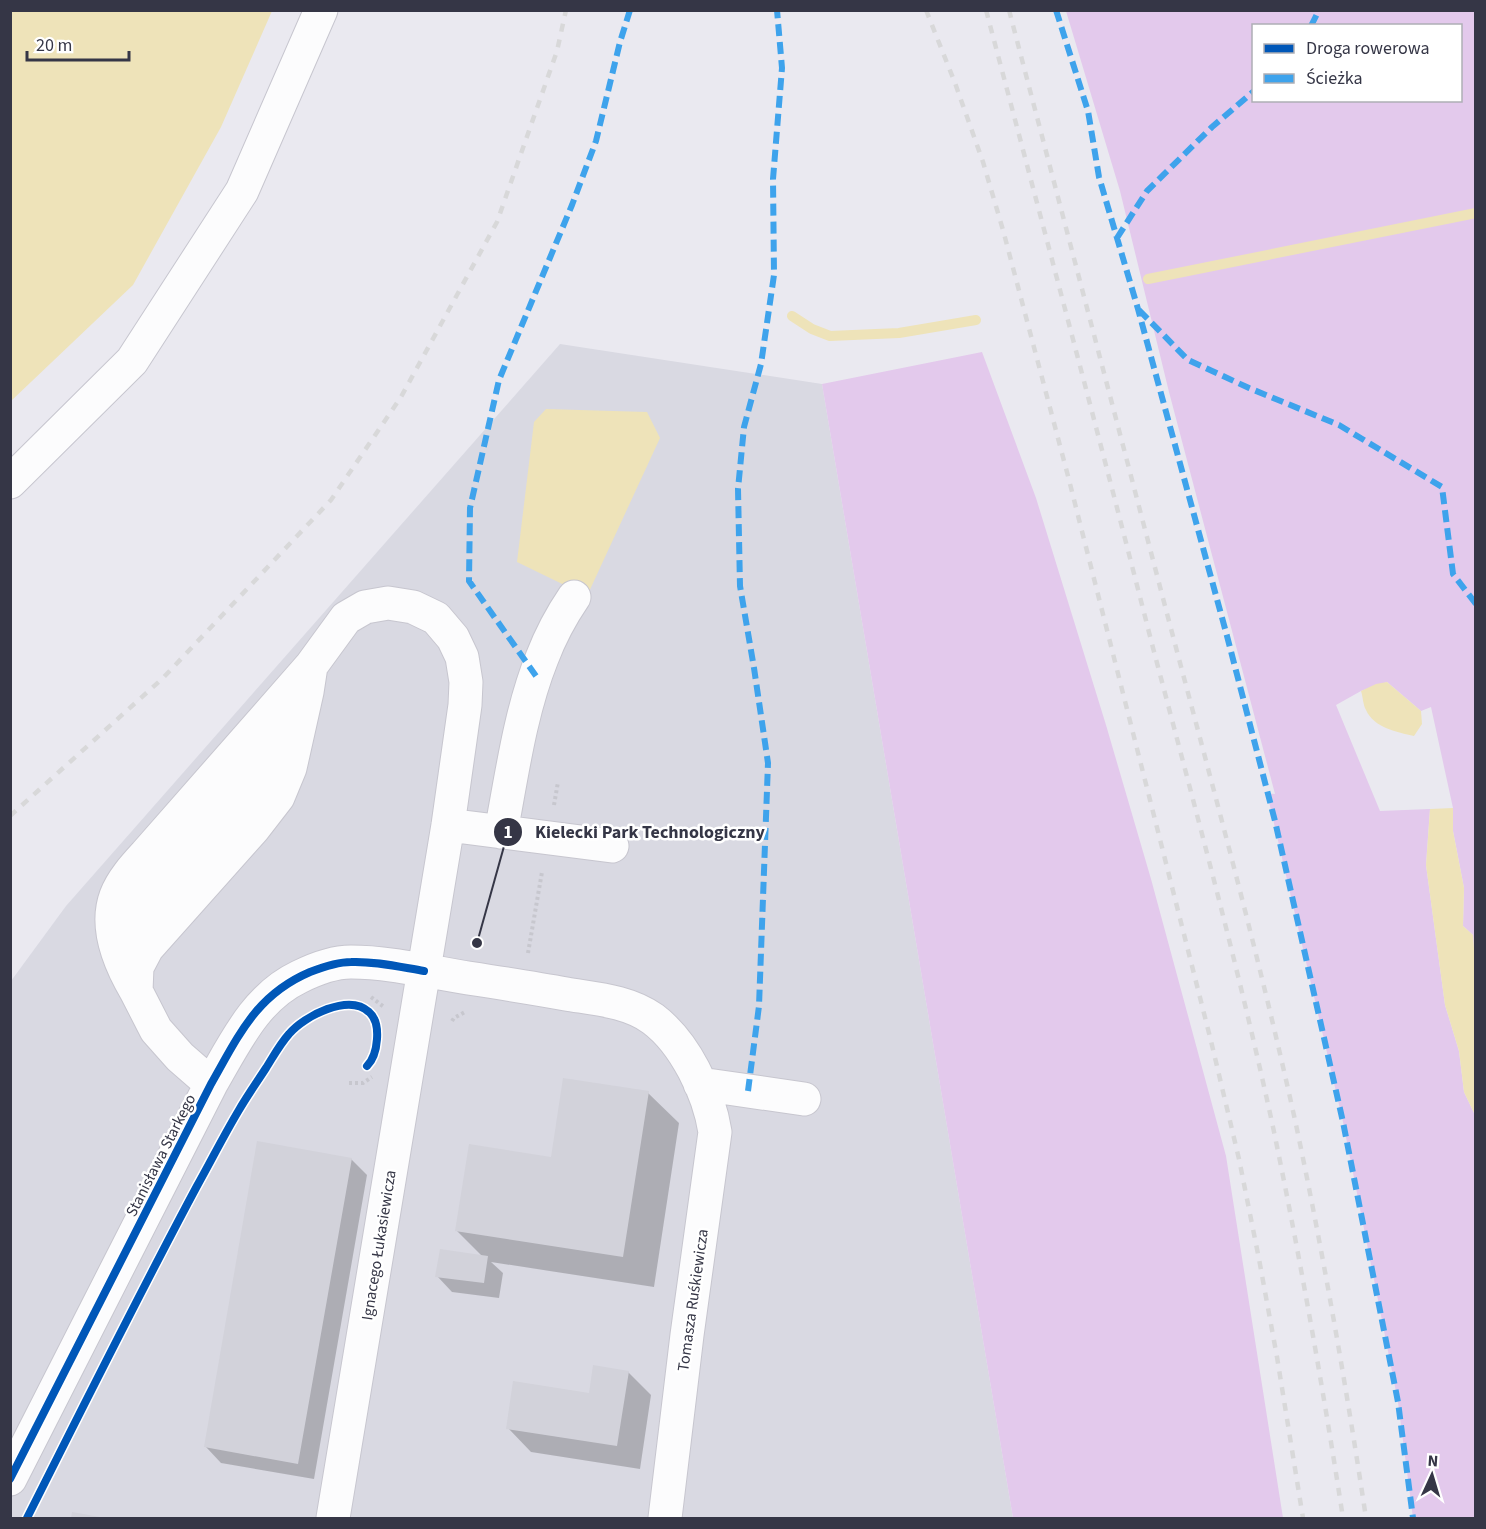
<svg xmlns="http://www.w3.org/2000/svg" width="1486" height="1529" viewBox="0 0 1486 1529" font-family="'Source Sans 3',sans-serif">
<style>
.industrial{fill:#d9d9e2}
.green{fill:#e3c9ec;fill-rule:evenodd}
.water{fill:#eee3b9}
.shadow{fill:#0003}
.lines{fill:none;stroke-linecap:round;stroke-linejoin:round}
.stream{stroke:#eee3b9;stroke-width:10}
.building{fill:#d2d2da}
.minor-casing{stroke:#c7c6cf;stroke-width:35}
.path{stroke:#c7c7ce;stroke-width:4;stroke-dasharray:3 3;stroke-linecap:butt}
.minor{stroke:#fcfcfd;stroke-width:33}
.rail{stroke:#d8d8d9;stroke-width:4.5;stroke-dasharray:8 8;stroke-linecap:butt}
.quiet{stroke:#3ea3ec;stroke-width:6;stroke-dasharray:12 6;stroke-linecap:butt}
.cycleway-casing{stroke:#fff;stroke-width:11}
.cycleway{stroke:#0057b8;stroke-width:8}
.labels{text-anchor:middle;stroke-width:5;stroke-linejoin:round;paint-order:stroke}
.street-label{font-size:16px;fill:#353646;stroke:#fff}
.leader{fill:none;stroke:#353646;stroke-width:2}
.callout-dot{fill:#353646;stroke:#fff;stroke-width:2}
.mark-label{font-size:18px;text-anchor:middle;font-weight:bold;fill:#fff}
.callout-label{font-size:18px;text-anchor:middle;font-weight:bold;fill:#353646;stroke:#fff;stroke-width:5;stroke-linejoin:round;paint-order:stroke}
</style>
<rect width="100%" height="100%" fill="#eae9f0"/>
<path class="industrial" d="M560 344 822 384 1013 1518H11V981L66 906Z"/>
<path class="green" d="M1066 11H1475V976L1473 935 1463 926 1464 888 1453 831V808L1431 707 1421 711 1387 682 1361 691 1336 705 1380 811 1430 809 1426 865 1445 1005 1459 1051 1464 1092 1475 1115V1518H1413L1398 1402 1343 1122 1267 793 1275 794 1169 392 1120 191ZM1254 26H1460V100H1254Z
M982 352 1036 498 1106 725 1151 879 1226 1156 1283 1518H1013L822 384Z"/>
<path class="water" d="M11 10 272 11 221 127 133 285 11 401Z
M546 409 647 412 660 438 587 596 517 562 534 422Z
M1387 682 1421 711 1422 724 1414 736C1397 732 1374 728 1366 710 1363 705 1363 697 1361 691L1376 684Z
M1453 808V831L1464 888 1463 926 1473 935 1476 976 1475 1115 1464 1092 1459 1051 1445 1005 1426 865 1430 809Z"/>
<path class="shadow" d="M648 1093 679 1123 654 1287 491 1262 503 1273 499 1298 452 1292 437 1276 483 1257 457 1231 553 1159Z
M351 1159 367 1175 314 1479 221 1463 206 1447Z
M628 1372 651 1395 640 1469 531 1452 508 1428 590 1395Z"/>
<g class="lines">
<path class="stream" d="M1148 279 1476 213
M792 316 812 329 830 336 899 333 976 320"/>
</g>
<path class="building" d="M563 1078 649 1091 623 1257 455 1231 469 1144 551 1157Z
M257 1141 352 1158 298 1464 204 1447Z
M440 1249 488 1256 484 1283 435 1277Z
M593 1365 629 1371 617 1446 506 1429 513 1381 589 1393Z
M72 1512 100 1517 99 1518H71Z"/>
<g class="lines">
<g class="minor-casing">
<path id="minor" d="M10 482 132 361 242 191 321 10
M311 666 307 692 290 768 278 797 254 828 147 948 137 967 136 991C120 964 104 928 116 896 122 880 135 866 146 854Z
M448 825 612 846
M501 832C512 774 520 713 542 658 550 637 561 616 574 597
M211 1084 180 1057 156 1030 136 991 131 966 133 937 147 901 261 772 311 666 346 618 365 607 388 603 413 607 436 618 453 638 462 657 466 682 465 705 448 825 333 1518
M700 1084 804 1099
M10 1479 211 1084C235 1043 255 998 299 977 315 969 334 962 351 962 389 962 430 972 468 978 501 983 534 988 566 994 596 999 628 1001 653 1019 685 1043 709 1093 715 1132L687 1335 665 1518"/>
</g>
<path class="path" d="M554 805 558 782
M528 953 542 872
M371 997 384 1007
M452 1021 454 1018 465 1012
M349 1083H363L372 1077"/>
<use href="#minor" class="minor"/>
<path class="rail" d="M926 10 955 83 983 162 1003 230 1068 476 1211 1041 1239 1159 1259 1259 1277 1357 1303 1518
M986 10C1042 222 1098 432 1152 644 1194 804 1238 965 1273 1127 1300 1257 1323 1388 1343 1518
M1009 10C1061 209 1113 407 1165 606 1210 777 1257 947 1295 1120 1323 1252 1346 1385 1366 1518
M10 816 163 678 331 500 401 397 497 222 557 51 566 10"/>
<path class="quiet" d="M1056 10 1088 111 1099 177 1138 309 1227 636 1275 821 1343 1122 1398 1402 1413 1518
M1311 26 1319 10
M1117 238 1147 191 1212 127 1254 91
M1139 310 1188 360 1249 388 1339 425 1442 487 1453 574 1476 604
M536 676 469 581 470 508 499 380 572 205 596 141 620 42 630 10
M748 1091 759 1006 768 763 754 668 740 586 738 489 744 427 761 364 774 275 773 179 782 68 777 10"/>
<g class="cycleway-casing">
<path id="cycleway" d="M10 1479 211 1084C239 1035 256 995 310 972 323 967 337 962 351 962 375 961 400 967 424 971
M27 1518C83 1407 138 1296 197 1186 211 1161 224 1135 239 1110 247 1096 257 1082 266 1068 273 1057 280 1044 289 1034 304 1016 349 993 369 1012 382 1023 378 1055 367 1066"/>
</g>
<use href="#cycleway" class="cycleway"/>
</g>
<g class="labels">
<g class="street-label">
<text transform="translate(160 1155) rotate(-63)" y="6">Stanisława Starkego</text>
<text transform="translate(378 1245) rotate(-81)" y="6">Ignacego Łukasiewicza</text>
<text transform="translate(692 1300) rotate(-82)" y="6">Tomasza Ruśkiewicza</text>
</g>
</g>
<path class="leader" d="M477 943L508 832"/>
<g class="callout-dot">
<circle cx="477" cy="943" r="6"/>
<circle cx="508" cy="832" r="15"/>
</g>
<g class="mark-label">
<text x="508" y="838">1</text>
</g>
<g class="callout-label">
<text x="650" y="838">Kielecki Park Technologiczny</text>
</g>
<rect width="1486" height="1529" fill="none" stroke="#353646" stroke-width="24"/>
<rect x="1252" y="24" width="210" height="78" fill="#ffffff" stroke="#aeafb5" stroke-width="1.5"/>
<rect x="1264" y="44" width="30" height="9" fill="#0057b8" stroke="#aeafb5" stroke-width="1.5"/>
<text x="1306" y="54" font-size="18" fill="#353646">Droga rowerowa</text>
<rect x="1264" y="74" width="30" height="9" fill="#3ea3ec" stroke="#aeafb5" stroke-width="1.5"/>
<text x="1306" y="84" font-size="18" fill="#353646">Ścieżka</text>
<g transform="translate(1432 1475) rotate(4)" stroke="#ffffff" stroke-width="4.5" paint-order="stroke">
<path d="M0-4.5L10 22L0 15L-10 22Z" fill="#353646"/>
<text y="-9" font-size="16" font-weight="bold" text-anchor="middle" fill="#353646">N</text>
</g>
<path d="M27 51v9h102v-9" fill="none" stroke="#353646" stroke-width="3"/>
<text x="36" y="51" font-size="18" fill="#353646" stroke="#ffffff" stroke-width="4.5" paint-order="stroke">20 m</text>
</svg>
